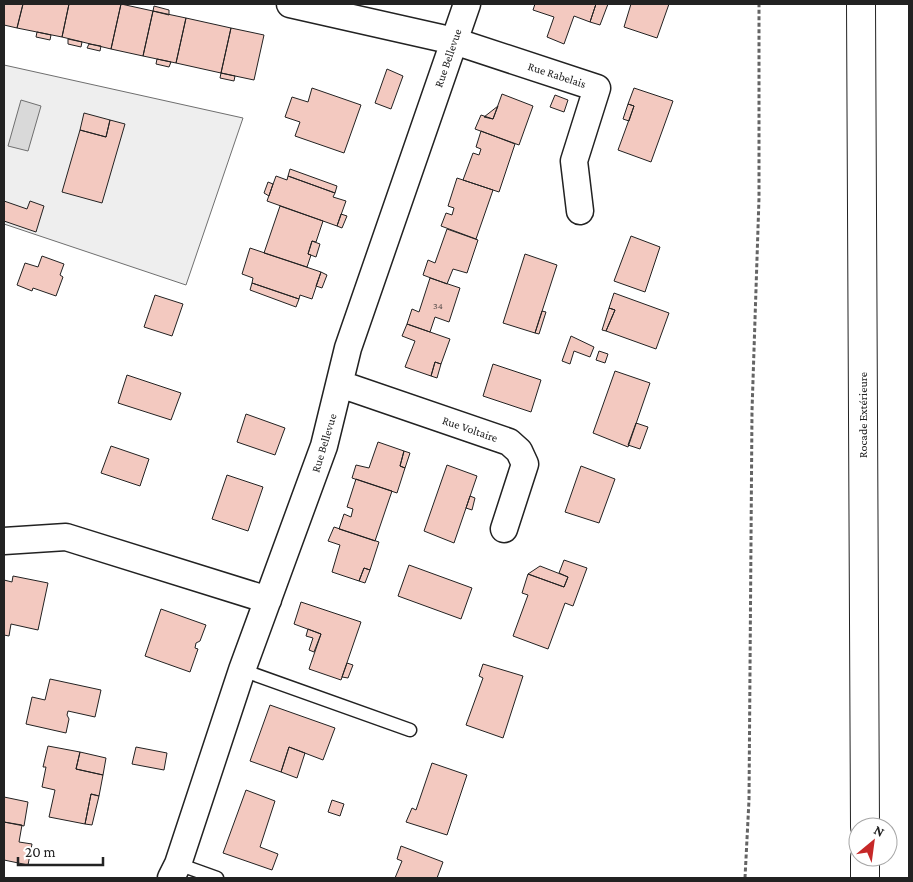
<svg xmlns="http://www.w3.org/2000/svg" width="913" height="882" viewBox="0 0 913 882" font-family="'Crimson Pro',serif">
<style>
.green{fill:#eee;stroke:#6f6f6f}
.water{fill:#d9d9d9;stroke:#6f6f6f}
.building{fill:#f3c9c0;stroke:#222}
.lines{fill:none;stroke-linecap:round;stroke-linejoin:round}
.lane-casing{stroke:#222;stroke-width:15}
.street-casing{stroke:#222;stroke-width:29}
.highway-casing{stroke:#222;stroke-width:30}
.path{stroke:#646464;stroke-width:3;stroke-dasharray:4 2.5;stroke-linecap:butt}
.lane{stroke:#fff;stroke-width:12}
.street{stroke:#fff;stroke-width:26}
.highway{stroke:#fff;stroke-width:28}
.labels{text-anchor:middle;stroke-width:4;stroke-linejoin:round;paint-order:stroke}
.number-label{font-size:10px;fill:#564c4a}
.street-label{font-size:12px;fill:#222;stroke:#fff}
</style>
<rect width="100%" height="100%" fill="#fff"/>
<path class="green" d="M4 65 243 118 186 285 4 224Z"/>
<path class="water" d="M21 100 41 106 28 151 8 146Z"/>
<path class="building" d="M4 4H23L17 28 4 25Z
M23 4H69L62 37 17 28Z
M69 4H121L111 49 62 37Z
M121 4 153 11 143 56 111 49Z
M535 4H596L590 22 574 16 564 44 547 37 554 17 533 10Z
M596 4H608L600 25 590 22Z
M631 4H669L657 38 624 27Z
M154 6 169 10V15L153 11Z
M153 11 186 18 176 63 143 56Z
M186 18 231 28 221 73 176 63Z
M231 28 264 35 254 80 221 73Z
M37 32 51 35 50 40 36 37Z
M68 39 82 42 81 47 68 44Z
M89 44 101 46 100 51 87 48Z
M157 59 171 62 169 67 156 64Z
M387 69 403 76 391 109 375 103Z
M221 73 235 76 234 81 220 78Z
M312 88 361 105 344 153 295 136 300 122 285 117 292 97 308 102Z
M634 88 673 101 651 162 618 150 634 106 628 104Z
M502 94 533 106 519 145 475 129 481 115 493 119Z
M555 95 568 100 564 112 550 107Z
M628 104 634 106 629 121 623 119Z
M498 106 493 119 484 117Z
M84 113 110 120 106 137 80 130Z
M110 120 125 124 102 203 62 192 80 130 106 137Z
M481 131 515 144 499 192 463 180 473 153 479 155 481 149 476 147Z
M290 169 337 186 335 193 288 176Z
M276 176 287 180 288 176 335 193 333 197 346 201 337 226 267 201Z
M457 178 493 190 476 239 441 226 446 213 452 215 454 208 448 206Z
M268 182 273 184 269 196 264 193Z
M4 201 27 209 30 201 44 206 36 232 4 221Z
M280 206 323 221 316 242 312 241 308 254 311 255 307 267 264 253Z
M341 214 347 216 342 228 337 226Z
M447 229 478 240 467 273 453 269 447 284 423 275 428 260 435 263Z
M631 236 660 247 645 292 614 281Z
M312 241 320 244 316 257 308 254Z
M250 248 321 272 312 299 300 295 299 299 252 283 253 278 242 274Z
M525 254 557 265 535 333 503 323Z
M42 256 64 264 60 275 63 277 56 296 33 288 32 291 17 285 25 263 38 267Z
M321 272 327 275 322 288 316 286Z
M430 278 460 288 449 322 435 317 430 332 407 324 412 309 419 312Z
M252 283 299 299 296 307 250 290Z
M614 293 669 313 656 349 606 331 615 310 609 308Z
M155 295 183 304 172 336 144 327Z
M609 308 615 310 606 331 602 330Z
M542 311 546 312 539 334 535 333Z
M407 324 450 339 441 364 435 362 431 376 405 367 415 341 402 336Z
M571 336 594 347 590 357 574 351 570 364 562 361Z
M599 351 608 354 605 363 596 360Z
M435 362 441 364 437 378 431 376Z
M493 364 541 380 531 412 483 396Z
M615 371 650 383 628 447 593 433Z
M127 375 181 393 171 420 118 403Z
M246 414 285 428 275 455 237 442Z
M636 423 648 427 640 449 628 445Z
M378 442 404 451 400 466 405 468 397 493 352 478 356 465 369 468Z
M111 446 149 459 140 486 101 473Z
M404 451 410 453 405 468 400 466Z
M447 465 477 476 454 543 424 531Z
M581 466 615 479 599 523 565 512Z
M227 475 263 487 248 531 212 519Z
M356 479 392 491 375 541 339 529 344 514 351 517 353 509 347 507Z
M470 496 475 498 472 510 466 508Z
M334 527 379 542 370 570 364 568 359 581 332 572 340 545 328 541Z
M564 560 587 568 573 606 565 603 548 649 513 636 528 595 522 593 528 574 564 587 568 577 559 573Z
M409 565 472 588 461 619 398 596Z
M540 566 568 577 564 587 528 574Z
M364 568 370 570 365 583 359 581Z
M13 576 48 583 38 630 11 624 9 636 4 635V580L12 582Z
M301 602 361 622 341 680 309 669 321 634 294 624Z
M161 609 206 625 200 641 196 643 195 648 198 649 190 672 145 656Z
M308 629 321 634 314 652 309 650 313 638 306 636Z
M347 663 353 665 348 678 342 677Z
M483 664 523 676 503 738 466 725 483 678 479 676Z
M50 679 101 690 95 717 68 711 67 715 69 719 66 733 26 724 32 697 45 700Z
M270 705 335 728 323 760 289 747 281 772 250 761Z
M48 746 80 752 76 769 103 775 99 796 91 794 85 824 49 817 55 790 42 787 46 767H43Z
M136 747 167 753 164 770 132 764Z
M289 747 305 753 297 778 281 772Z
M80 752 106 758 103 775 76 769Z
M432 763 467 775 447 835 406 822 412 808 416 810Z
M246 790 275 801 260 847 278 854 272 870 223 853Z
M91 794 99 796 92 825 85 824Z
M4 797 28 802 24 826 4 822Z
M332 800 344 804 340 816 328 812Z
M4 822 22 825 19 842 32 844 28 865 4 860Z
M401 846 443 862 437 878H395L402 861 397 859Z"/>
<g class="lines">
<g class="lane-casing">
<path id="lane" d="M242 670 410 730
M178 864 217 878"/>
</g>
<g class="street-casing">
<path id="street" d="M290 4 454 41 597 88 574 161 580 211
M340 384 509 442 519 451 525 464 504 529
M4 541 66 537 268 600
M171 878 178 864 242 670 324 446 348 348 467 4"/>
</g>
<g class="highway-casing">
<path id="highway" d="M861 4 865 827
M865 857V878"/>
</g>
<path class="path" d="M745 878 749 800 752 411 759 198V4"/>
<use href="#lane" class="lane"/>
<use href="#street" class="street"/>
<use href="#highway" class="highway"/>
</g>
<g class="labels">
<g class="number-label">
<text x="438" y="309">34</text>
</g>
<g class="street-label">
<text transform="translate(448 58) rotate(-71)" y="4">Rue Bellevue</text>
<text transform="translate(557 75) rotate(18)" y="4">Rue Rabelais</text>
<text transform="translate(863 415) rotate(-90)" y="4">Rocade Extérieure</text>
<text transform="translate(470 429) rotate(19)" y="4">Rue Voltaire</text>
<text transform="translate(324 443) rotate(-73)" y="4">Rue Bellevue</text>
</g>
</g>
<rect width="913" height="882" fill="none" stroke="#222222" stroke-width="10"/>
<g transform="translate(873 842) rotate(29)"><circle r="24" fill="#ffffff" stroke="#a7a7a7"/>
<path d="M0-4L9 19L0 12L-9 19Z" fill="#c62828"/>
<text y="-8" font-size="14" font-weight="bold" text-anchor="middle" fill="#222222">N</text>
</g>
<path d="M18 857v8h85v-8" fill="none" stroke="#222222" stroke-width="2.5"/>
<text x="25" y="857" font-size="15" fill="#222222" stroke="#ffffff" stroke-width="4" paint-order="stroke">20 m</text>
</svg>
